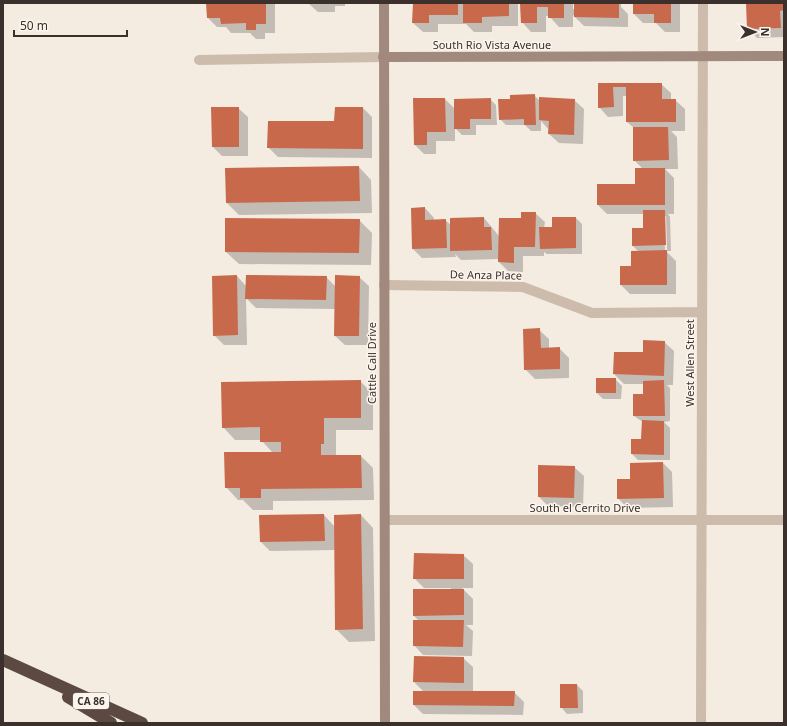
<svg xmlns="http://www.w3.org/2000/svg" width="787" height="726" viewBox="0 0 787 726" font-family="'Noto Sans',sans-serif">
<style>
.shadow{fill:#0003;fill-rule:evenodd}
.building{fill:#c8694b}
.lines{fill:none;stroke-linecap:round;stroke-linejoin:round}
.street{stroke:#cdbbac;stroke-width:10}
.secondary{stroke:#a18a7d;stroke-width:10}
.highway{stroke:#5c4a42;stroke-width:12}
.labels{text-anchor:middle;stroke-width:3;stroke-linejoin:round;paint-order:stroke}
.shield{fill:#fbf5ee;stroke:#756b66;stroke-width:1}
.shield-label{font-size:10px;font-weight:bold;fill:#3b302b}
.street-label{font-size:11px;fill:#3b302b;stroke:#fbf5ee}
</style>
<rect width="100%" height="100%" fill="#f4ebe1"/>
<path class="shadow" d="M207 3H275V33H265V39H256L250 33H231L226 27H217L208 18Z
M308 3H345V6H335V12H318Z
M414 3H466L468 5 473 3H518V26H492V32H474L466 24H438V32H423L413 23Z
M525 3H573V9H575V3H621V7L628 14V27L584 26 573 15V27H559L549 16H546V32H531L522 22Z
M634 3H680V32H665L656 23H643L634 14Z
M747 3H784V37L757 38 748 28Z
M599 84H661L671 93V100H675L685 109V131H671L677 137 678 169H665L674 178V214H668L670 217 671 251H666L676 261V294H630L621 285 639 252 633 246 644 229V214H607L598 205 636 185 643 169 634 160V128L627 122V96H623V116L608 117 599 107ZM664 216H666L667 250H665Z
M534 95 540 101 574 100 584 109 583 144 559 143 549 134V130L541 121V131H531L525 125H506L500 119 511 100Z
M445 99 455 109 490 99 496 105 497 125H476V135H462L455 128V141H436V154H424L415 145Z
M238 108 248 117V156H222L213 147Z
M363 108 372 117V158L278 157 268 147 335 122Z
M359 167 371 180 372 213 239 215 227 203Z
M425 208 434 218V220H445L451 225 484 218 499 236 535 213 545 222 544 228H553L576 218 582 224V254H547L544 252V256H523V272L508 271 499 262V259L461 260 455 254 456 257 422 258 413 249Z
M359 220 372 233 371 265 239 264 226 252Z
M237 276 246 286 326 277 336 287 359 277 369 286 368 345H345L335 336 336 309 256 308 246 298 247 345H224L214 335Z
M539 330 549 339V348H559L569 358V378L535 379 525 369Z
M664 342 674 351 673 385H667L670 388V421L664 422 670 428V460H638L632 454 642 440 643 422 634 416 644 395V384H624L614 374 615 353H644Z
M615 379 622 386 621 399H603L597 393Z
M360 381 373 394V430H336V456H361L373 468 374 500 273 501V510H253L243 500H238L226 487 273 453 261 440H235L223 427Z
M663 463 672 472 673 507 627 508 618 498 631 480Z
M574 467 584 476 583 507 548 506 539 497Z
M324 515 335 527 361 515 373 528 375 641 349 642 336 629V550L270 551 261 542Z
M463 555 473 564V588H462L473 599V625H466L473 631 472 656 423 655 414 645 419 621 414 616 451 590V588H424L414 578Z
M415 657 463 658 473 667V692H514L524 702 523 715 423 714 414 705 424 692 414 682Z
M577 685 583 691V713L567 714 561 707Z"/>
<path class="building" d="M206 3H266V24H256V30H246V23L221 24 220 18H207Z
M413 3H458V15H429V23H412Z
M472 3H509V16L482 17V23H463V4Z
M524 3H564V18H548V7H537V23H521L520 4Z
M574 3 619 4V18L574 17Z
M633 3H671V23H654V14H633Z
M746 3H784V10L780 11 781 28 747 29Z
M598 83H662V99H676V122H626V87H613L614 107 598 108Z
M535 94 536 125H524V119L499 120 498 99H510V95Z
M539 97 575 99 574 135 548 134 549 121 539 120Z
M413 98H445L446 132H427V145H414Z
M491 98V119H470V129H454V99Z
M211 107H239V147H212Z
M335 107H363V149L267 148 268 121H334Z
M633 127H668L669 160 633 161Z
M359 166 360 201 226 203 225 168Z
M635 168H665V205H597V184H635Z
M425 207V220L446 219 447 248 412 249 411 208Z
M643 210H665L666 245 632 246V228H643Z
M521 212H536L535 247H514V263L498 262 499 218H521Z
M484 217V227H491L492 250 450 251V218Z
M552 217H576V248L540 249 539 227H552Z
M225 218 360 219 359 253 225 252Z
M667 250V285H620V266H631V251Z
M237 275 238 335 213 336 212 276Z
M246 275 327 276 326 300 245 299Z
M335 275 360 276 359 336H334Z
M540 328 541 348 560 347V369L524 370 523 329Z
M643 340 665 341 664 376 613 374 614 352H643Z
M596 378H616V393H596Z
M361 380V418H324V444H321V455H361L362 488 261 489V498H240V488H225L224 452H281V442H260V427L222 428 221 382Z
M664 380 665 416H633V394H643V381Z
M642 420 664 421V455L631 454V439H641Z
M663 462 664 498 617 499V479H630V463Z
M538 465 575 466 574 498 538 497Z
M324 514 325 541 260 542 259 515Z
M361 514 363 629 335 630 334 515Z
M414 553 464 554V579H413Z
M413 589H464V615L413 616Z
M413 620H464L463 647 413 646Z
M414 656 464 657V683L413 682Z
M560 684H577L578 708H560Z
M413 691H515L514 706 413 705Z"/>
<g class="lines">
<path class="street" d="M199 60 383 57
M384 285 523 287 592 313 702 312
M385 520H784
M701 723 703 3"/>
<path class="secondary" d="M384 3 385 723
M383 57 784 56"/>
<path class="highway" d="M3 660 142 723
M68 697 111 723"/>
</g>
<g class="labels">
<rect class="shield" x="73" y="693" width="36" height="16" rx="3"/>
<g class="shield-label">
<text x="91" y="705">CA 86</text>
</g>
<g class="street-label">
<text x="492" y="49">South Rio Vista Avenue</text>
<text transform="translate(486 275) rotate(1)" y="4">De Anza Place</text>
<text transform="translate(372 363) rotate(-90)" y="4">Cattle Call Drive</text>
<text transform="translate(690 363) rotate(-90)" y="4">West Allen Street</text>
<text x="585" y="512">South el Cerrito Drive</text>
</g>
</g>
<rect width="787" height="726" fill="none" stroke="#3b302b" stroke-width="8"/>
<g transform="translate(755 32) rotate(90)" stroke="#fbf5ee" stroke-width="3" paint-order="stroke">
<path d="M0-3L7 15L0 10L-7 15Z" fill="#3b302b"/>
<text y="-6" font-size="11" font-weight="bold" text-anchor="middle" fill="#3b302b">N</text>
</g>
<path d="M14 30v6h113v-6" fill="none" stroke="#3b302b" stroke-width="2"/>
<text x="20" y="30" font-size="12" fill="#3b302b" stroke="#fbf5ee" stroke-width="3" paint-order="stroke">50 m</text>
</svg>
